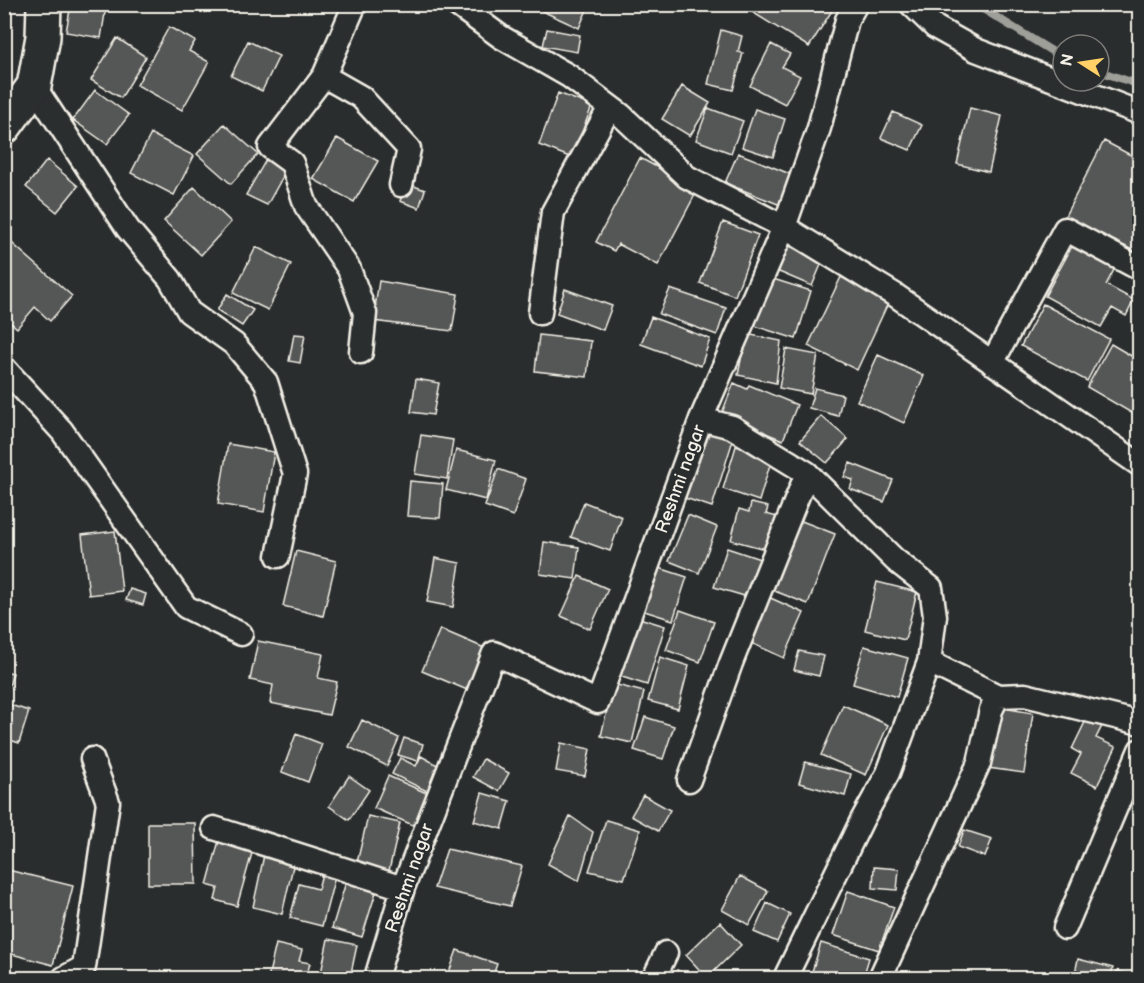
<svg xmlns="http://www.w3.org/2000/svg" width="1144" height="983" viewBox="0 0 1144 983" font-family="'Balsamiq Sans',sans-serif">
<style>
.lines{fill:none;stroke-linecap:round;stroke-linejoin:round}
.stream{stroke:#9f9f9a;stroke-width:8}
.building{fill:#555756;stroke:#f4f1e8;stroke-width:1.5}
.minor-casing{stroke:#f4f1e8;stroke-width:27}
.secondary-casing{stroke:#f4f1e8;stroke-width:38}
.minor{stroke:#2a2d2e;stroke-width:22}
.secondary{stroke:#2a2d2e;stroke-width:33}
.labels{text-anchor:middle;stroke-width:5;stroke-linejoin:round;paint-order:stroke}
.street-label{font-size:18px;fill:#f4f1e8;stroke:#2a2d2e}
</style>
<rect width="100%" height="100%" fill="#2a2d2e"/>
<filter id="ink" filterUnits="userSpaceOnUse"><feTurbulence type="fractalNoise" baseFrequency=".0167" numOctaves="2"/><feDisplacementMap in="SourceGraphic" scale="12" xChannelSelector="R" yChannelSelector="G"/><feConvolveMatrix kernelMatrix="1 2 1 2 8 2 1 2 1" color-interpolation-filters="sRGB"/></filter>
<g filter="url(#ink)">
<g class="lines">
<path class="stream" d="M975 4 1063 58
M1099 71 1140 85"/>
</g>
<path class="building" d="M71 4 106 7 101 38 66 32Z
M163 4H208L206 12Z
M527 4H587L589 5 579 28Z
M757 4H825L833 9 809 47 752 12Z
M169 27 195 41 189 51 209 62 182 110 137 85Z
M547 29 580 35 577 52 543 46Z
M721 30 742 36 738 52 743 53 733 90 708 84Z
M117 38 146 57 121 98 91 80Z
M248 41 279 56 262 91 231 76Z
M771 44 790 54 782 67 800 76 785 104 750 86Z
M682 86 710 103 690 136 662 119Z
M95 90 129 115 107 144 73 120Z
M558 93 592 106 572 158 539 145Z
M708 108 743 121 731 153 696 140Z
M970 108 1002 116 989 172 957 164Z
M755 109 785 119 773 157 742 147Z
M893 112 922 125 910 150 881 138Z
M224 124 258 154 231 184 197 154Z
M151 134 194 156 174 195 131 173Z
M337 138 378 161 354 202 313 179Z
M1104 141 1140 160V254L1065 216Z
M738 153 795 176 783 206 725 183Z
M267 158 287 169 267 205 246 195Z
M640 158 698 189 658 265 618 244 614 251 596 242Z
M47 160 78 186 57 212 26 187Z
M406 183 425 190 419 208 400 201Z
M194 187 231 222 201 255 164 221Z
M723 222 758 235 735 296 700 283Z
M5 237 72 296 50 321 35 307 17 328 4 317Z
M782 243 823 260 812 286 772 269Z
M1074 243 1116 266 1106 285 1134 300 1126 316 1112 308 1101 327 1045 296Z
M256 247 291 264 268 310 233 293Z
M841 277 889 301 857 370 808 346Z
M770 278 811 291 796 339 755 326Z
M379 281 458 294 452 331 373 321Z
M565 289 612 306 603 330 557 313Z
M670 289 726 308 717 335 659 314Z
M227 294 253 310 242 326 217 310Z
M1043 304 1109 339 1087 381 1021 346Z
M651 317 710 339 701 366 641 344Z
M294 334 305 335 300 363 289 361Z
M746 334 781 341 776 383 738 375Z
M539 335 591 341 587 377 535 371Z
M1111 344 1140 361V407L1135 415 1087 387Z
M786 349 818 355 811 394 779 388Z
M878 355 924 376 904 423 857 401Z
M416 379 439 383 433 415 411 412Z
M734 383 747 389 749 385 797 405 783 440 721 415Z
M815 388 843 395 838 416 809 408Z
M821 416 848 439 827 463 800 441Z
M706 431 733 440 712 507 685 498Z
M421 435 453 440 447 479 415 474Z
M228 444 274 452 264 512 218 504Z
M736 446 772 458 759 501 723 489Z
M456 450 496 460 486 500 446 490Z
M850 463 893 480 884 502 850 489 853 480 844 477Z
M498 469 526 479 513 516 485 506Z
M410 481 443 484 440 518 407 516Z
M584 502 622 517 610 551 571 537Z
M751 503 768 507 766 514 777 517 769 550 731 540 739 509 749 512Z
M688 515 717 527 699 573 669 561Z
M799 520 835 534 808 604 772 590Z
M115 531 122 591 89 595 82 535Z
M544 542 579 547 575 579 540 574Z
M727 548 763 560 751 598 714 587Z
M296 551 336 561 323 616 283 606Z
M435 558 460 563 453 607 427 602Z
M653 566 687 577 673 620 638 609Z
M579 576 608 589 590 629 561 616Z
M877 582 917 592 905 640 865 630Z
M130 589 146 594 143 605 126 600Z
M766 596 804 613 784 658 747 641Z
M680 610 714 622 700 662 666 650Z
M636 617 665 626 647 685 619 676Z
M440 629 489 650 472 692 422 671Z
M258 641 323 654 318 678 337 682 329 715 270 703 273 685 250 680Z
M864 646 908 658 897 697 853 684Z
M799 651 824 656 819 676 794 670Z
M660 657 689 666 678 709 648 701Z
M4 671 13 673 4 703Z
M613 684 644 692 632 743 601 736Z
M4 703 29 711 19 743 4 738Z
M843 705 888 725 866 775 821 755Z
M997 707 1033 713 1024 773 988 768Z
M1088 716 1103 724 1096 738 1116 747 1097 786 1071 773 1081 754 1072 749Z
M645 717 674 726 663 759 634 750Z
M362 720 399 738 387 766 349 747Z
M296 734 322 744 308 782 282 772Z
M404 738 423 744 418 761 398 755Z
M561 743 590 749 585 776 556 771Z
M421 756 443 768 431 793 392 774 400 758 416 766Z
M483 759 509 773 499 791 473 777Z
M805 762 851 774 845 796 799 783Z
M349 776 369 790 349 820 329 806Z
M388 776 431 795 417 827 374 808Z
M482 793 510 801 502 829 474 821Z
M643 795 670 810 658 831 631 816Z
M368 816 400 823 388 875 356 867Z
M570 816 593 832 579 881 548 864Z
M606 820 640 830 624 879 589 871Z
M148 823H195L196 884H148Z
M964 830 992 839 985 857 958 847Z
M220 837 254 846 237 906 215 900 218 888 207 885Z
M447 849 522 866 510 906 434 888Z
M264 855 294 862 282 914 253 907Z
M874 867 899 869 897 890 873 888Z
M4 869 73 886 53 965 4 952Z
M323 870 336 873 322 926 290 918 299 884 318 889Z
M740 876 768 891 749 925 722 910Z
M346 882 376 892 362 937 332 928Z
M848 891 894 907 879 950 833 935Z
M767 903 790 914 777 942 754 932Z
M1140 906V928L1131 924Z
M720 922 741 945 707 978 686 955Z
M328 939 357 945 350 978H320Z
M821 943 869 958 863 978H810Z
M276 944 302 950 299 961 310 963 306 978H268Z
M457 950 497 964 492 978H447Z
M1078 959 1113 968 1110 978H1074Z
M677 970 691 978H671Z
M1117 971 1140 977V978H1115Z"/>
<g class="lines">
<g class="minor-casing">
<path id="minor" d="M355 4 324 76 361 97 409 149 401 185
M456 4 501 37 569 76 621 115 687 177 784 227 819 128 847 20 856 4
M911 4 935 27 976 50 1140 113
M324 76 270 147 292 163 306 206 349 269 365 313 361 352
M34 86 128 229 170 279 189 312 234 344 266 382 295 474 278 556
M540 313 553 212 610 107
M992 363 1065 229 1140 269
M4 368 62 431 186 607 241 634
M701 419 732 427 807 473 895 560 931 588 935 616 929 662 888 773 862 820 785 978
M929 662 998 696
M689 780 731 663 807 473
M214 828 403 888
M1065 928 1140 750
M64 978 84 967 108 802 92 759
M376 978 403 888 494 653 598 702 701 419 784 227 895 295 1140 465
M654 978 666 953
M880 978 979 763 991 710 998 696 1025 695 1140 723"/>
</g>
<g class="secondary-casing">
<path id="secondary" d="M4 127 34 86 43 37 44 4"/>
</g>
<use href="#minor" class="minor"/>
<use href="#secondary" class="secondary"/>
</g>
</g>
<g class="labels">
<g class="street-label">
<text transform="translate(680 479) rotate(-70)" y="6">Reshmi nagar</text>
<text transform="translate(409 878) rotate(-71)" y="6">Reshmi nagar</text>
</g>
</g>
<rect width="1144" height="983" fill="none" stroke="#2a2d2e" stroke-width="24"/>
<rect x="12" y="12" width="1120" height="959" fill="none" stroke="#f4f1e8" stroke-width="2" filter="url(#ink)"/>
<g transform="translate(1081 63) rotate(282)"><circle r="28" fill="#2a2d2e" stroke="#7b7b78" stroke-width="1.5"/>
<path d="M0-4.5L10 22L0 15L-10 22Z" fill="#ffd166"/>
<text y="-9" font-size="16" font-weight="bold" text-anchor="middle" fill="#f4f1e8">N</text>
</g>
</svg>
